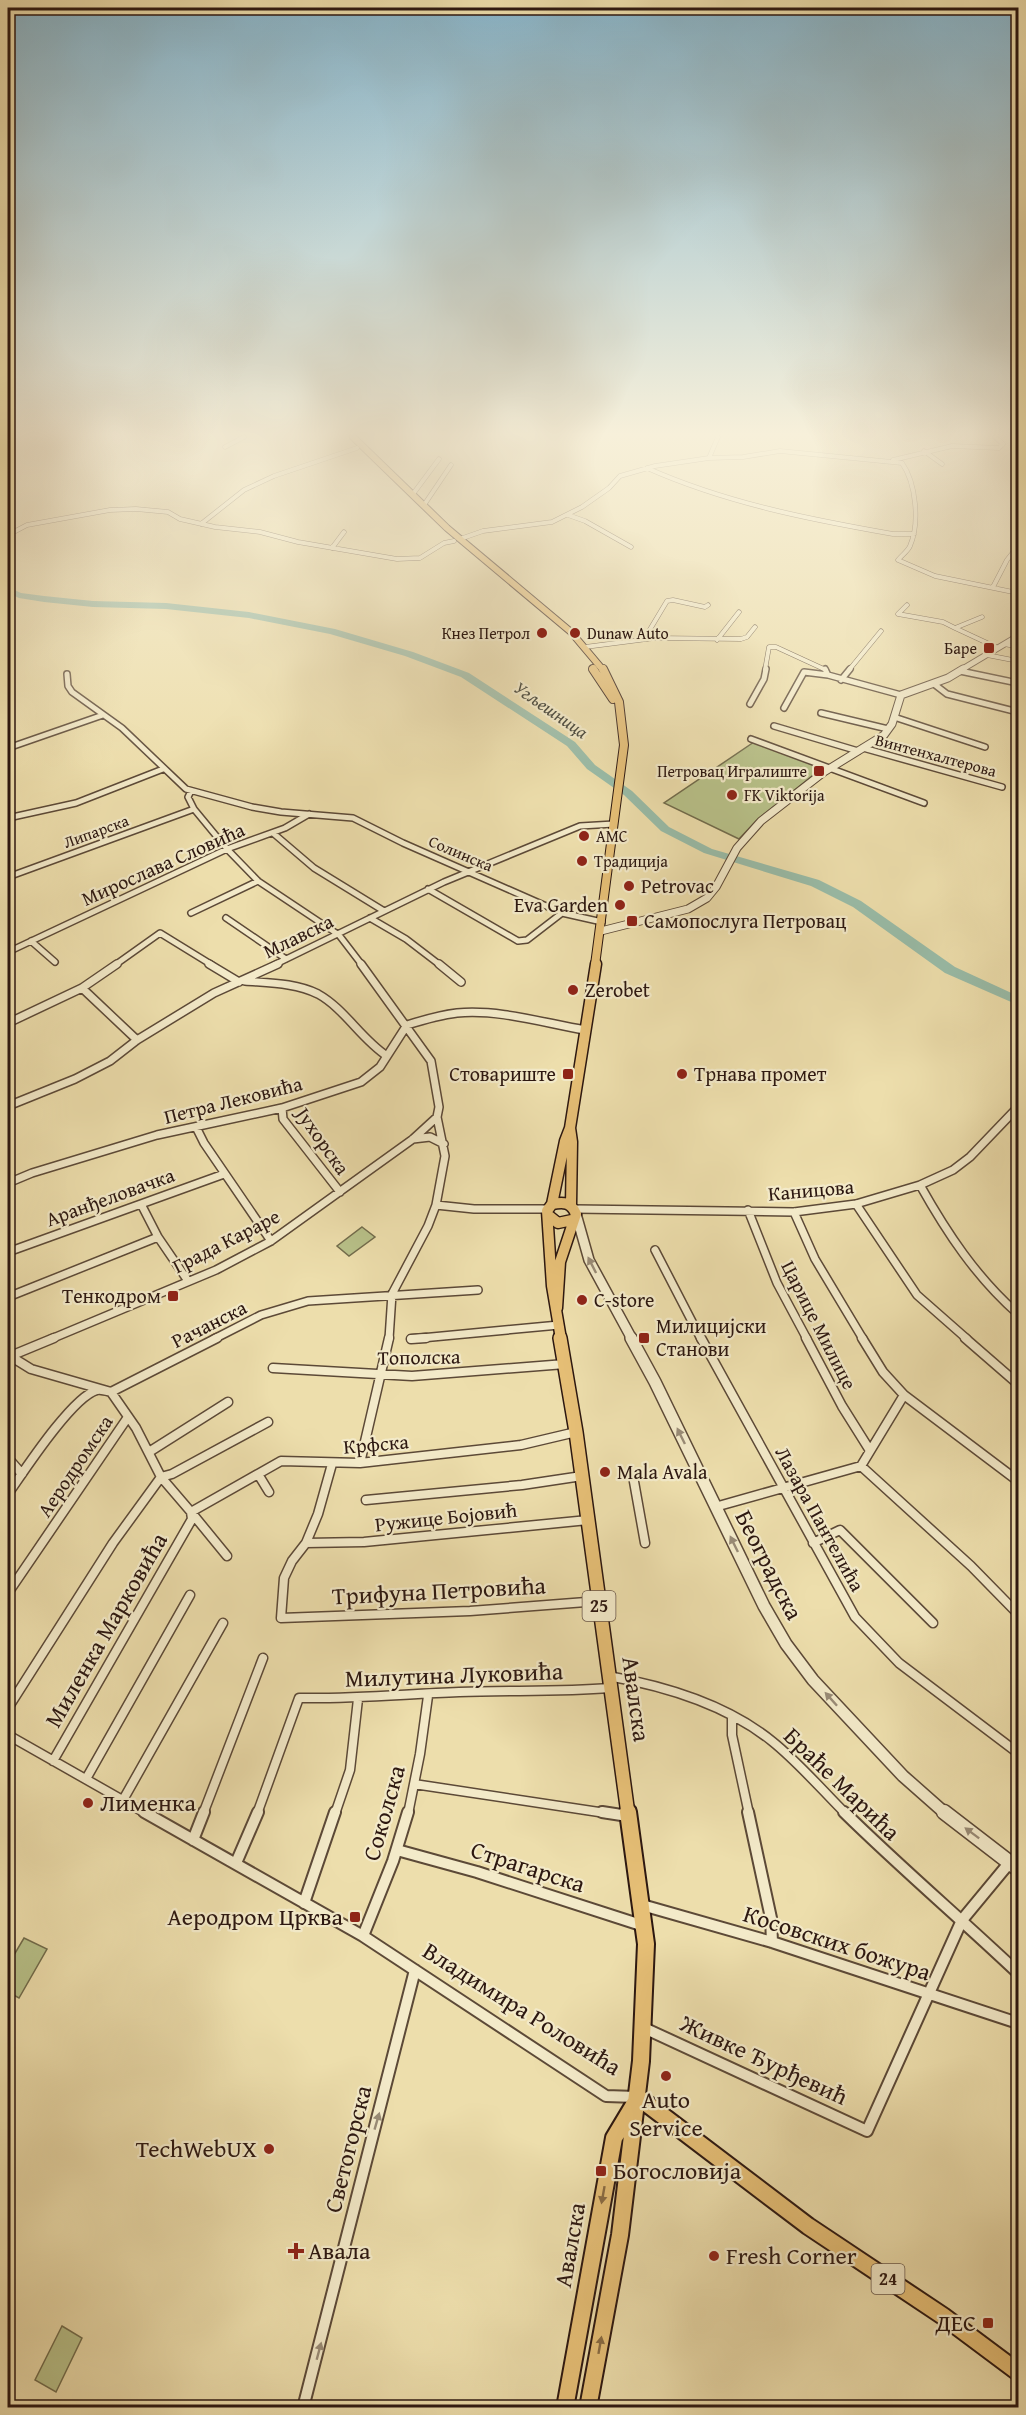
<svg xmlns="http://www.w3.org/2000/svg" width="1026" height="2415" viewBox="0 0 1026 2415" font-family="'Gentium Book Plus',serif">
<style>
.green{fill:#b8c189;stroke:#726c4c;stroke-width:1.5}
.lines{fill:none;stroke-linecap:round;stroke-linejoin:round}
.river{fill:#99bca8;fill-rule:evenodd}
.minor-far4-casing{stroke:#5c4937;stroke-width:5}
.minor-far3-casing{stroke:#5c4937;stroke-width:8}
.minor-far2-casing{stroke:#5c4937;stroke-width:10}
.minor-far1-casing{stroke:#5c4937;stroke-width:11}
.minor-casing{stroke:#5c4937;stroke-width:14}
.tertiary-far4-casing{stroke:#5c4937;stroke-width:7}
.tertiary-far3-casing{stroke:#5c4937;stroke-width:9}
.tertiary-far2-casing{stroke:#5c4937;stroke-width:12}
.tertiary-far1-casing{stroke:#5c4937;stroke-width:14}
.tertiary-casing{stroke:#5c4937;stroke-width:17}
.primary-far4-casing{stroke:#2c1710;stroke-width:8}
.primary-far3-casing{stroke:#2c1710;stroke-width:10}
.primary-far2-casing{stroke:#2c1710;stroke-width:13}
.primary-far1-casing{stroke:#2c1710;stroke-width:16}
.primary-casing{stroke:#2c1710;stroke-width:20}
.minor-far4{stroke:#f3eac9;stroke-width:4}
.minor-far3{stroke:#f3eac9;stroke-width:5}
.minor-far2{stroke:#f3eac9;stroke-width:7}
.minor-far1{stroke:#f3eac9;stroke-width:8}
.minor{stroke:#f3eac9;stroke-width:10}
.tertiary-far4{stroke:#f3eac9;stroke-width:5}
.tertiary-far3{stroke:#f3eac9;stroke-width:7}
.tertiary-far2{stroke:#f3eac9;stroke-width:9}
.tertiary-far1{stroke:#f3eac9;stroke-width:11}
.tertiary{stroke:#f3eac9;stroke-width:14}
.primary-far4{stroke:#e6bf76;stroke-width:6}
.primary-far3{stroke:#e6bf76;stroke-width:8}
.primary-far2{stroke:#e6bf76;stroke-width:10}
.primary-far1{stroke:#e6bf76;stroke-width:13}
.primary{stroke:#e6bf76;stroke-width:16}
.oneway{fill:#998b76}
.oneway2{fill:#896b43}
.poi-dot{fill:#8f2418;stroke:#f3eac9;stroke-width:2}
.labels{text-anchor:middle;stroke-width:4.5;stroke-linejoin:round;paint-order:stroke}
.far-poi-label{font-size:16px;fill:#2c1710;stroke:#f3eac9;text-anchor:start}
.far-street-label{font-size:16px;fill:#2c1710;stroke:#f3eac9}
.far-water-label{font-size:18px;font-style:italic;fill:#525145;stroke:#f3eac9}
.shield{fill:#f3eac9;stroke:#685648;stroke-width:1.5}
.shield-label{font-size:18px;font-weight:bold;fill:#2c1710}
.street-label{font-size:20px;fill:#2c1710;stroke:#f3eac9}
.poi-label{font-size:20px;fill:#2c1710;stroke:#f3eac9;text-anchor:start}
.near-street-label{font-size:24px;fill:#2c1710;stroke:#f3eac9}
.near-poi-label{font-size:24px;fill:#2c1710;stroke:#f3eac9;text-anchor:start}
</style>
<rect width="100%" height="100%" fill="#eddeac"/>
<filter id="stains"><feTurbulence type="fractalNoise" baseFrequency=".00333" numOctaves="4"/><feColorMatrix values="0 0 0 0 .2 0 0 0 0 .09 0 0 0 0 .02 0 0 0 .5 -.17"/></filter>
<radialGradient id="worn" r=".72"><stop offset=".6" stop-color="#630" stop-opacity="0"/><stop offset="1" stop-color="#630" stop-opacity=".3"/></radialGradient>
<path class="green" d="M754 742 822 768 756 821 739 839 664 803Z
M362 1227 375 1237 349 1256 337 1246Z
M24 1938 47 1949 19 1998 8 1992V1965Z
M62 2326 82 2338 56 2392 35 2380Z"/>
<g class="lines">
<path class="river" d="M8 587 21 593 44 596 93 601 166 603 249 612 335 629 413 652 469 673 575 742 595 765 632 791 669 827 712 849 819 880 861 901 955 967 1018 996V1005L945 973 853 907 811 886 704 853 661 831 624 795 587 769 567 746 461 677 405 656 330 634 249 618 166 609 93 607 44 602 19 598 8 593Z"/>
<g class="minor-far4-casing">
<path id="minor-far4" d="M225 447 244 437
M924 451 942 464
M709 458 743 457 780 451 902 463C916 483 920 523 910 546 908 551 902 555 898 560L935 576 1018 593
M893 460 952 446 999 448 1003 444 995 437
M647 468C726 503 808 519 893 534H914
M413 494 439 459
M424 505 451 465
M568 515 585 521 631 547
M201 524 244 490 274 476 357 448
M8 535 27 525 110 510 136 509 168 512 180 519 215 527 260 532 298 542 397 559 420 558 444 543 454 541
M460 539 483 531 552 522 582 507 609 488 620 476 655 466 709 458 718 437
M332 548 344 532
M993 587 1007 560 1018 546
M907 605 898 614 943 622 955 628
M982 617 955 628 998 648
M649 638V631L667 601 673 600 705 607 708 605
M717 640 739 612
M1005 644 1018 647
M585 647 655 638 741 639 747 637 755 627
M987 655 1018 661
M765 670 769 647H776L826 670
M849 670 881 631"/>
</g>
<g class="minor-far3-casing">
<path id="minor-far3" d="M825 669 828 675 901 695
M960 671 1018 683
M67 674 68 686 72 692 122 728 186 789 252 807 281 812 353 818 403 843 562 913 602 922
M841 680 850 669
M934 684 947 694 1018 712
M750 704 764 679 766 669
M784 708 804 672 828 675
M821 713 888 729
M894 717 985 747
M774 726 858 751
M751 739 924 803
M8 748 103 715
M863 748 1002 787
M191 791 188 797 194 809 227 849 258 881 339 935 362 965
M8 818 76 803 163 769
M273 833 314 868 384 911
M8 877 194 809
M428 889 518 941 527 940 562 913
M191 913 258 881
M226 918 286 959
M370 918 406 939 440 965
M31 941 55 962
M8 952 227 849 285 828 309 814
M115 965 160 933 212 965
M274 965 444 882 580 826 614 824"/>
</g>
<g class="minor-far2-casing">
<path id="minor-far2" d="M209 964 239 982
M361 964 431 1061 439 1107 437 1117 445 1156 436 1205 428 1226 392 1294 389 1339
M439 964 461 982
M245 981C269 983 296 983 318 994 345 1009 361 1039 387 1056
M82 988 137 1040
M8 1023 82 988 117 964
M8 1106 75 1079 110 1061 137 1040 214 993 278 964
M282 1108 283 1119 340 1192
M196 1127 204 1143 271 1241
M413 1139 430 1137 444 1144
M8 1183 32 1173 157 1135 282 1108 361 1082 380 1067 407 1025C423 1020 440 1015 457 1013 499 1009 544 1023 585 1030
M920 1185C947 1233 976 1277 1018 1314
M141 1204 158 1237 188 1281
M856 1204 917 1295 967 1339
M436 1205 474 1209H547
M575 1209 794 1212 856 1204 920 1185 953 1170 970 1157 1018 1107
M748 1210 777 1283 807 1339
M794 1212 815 1259 863 1339
M655 1250 701 1339
M8 1252 224 1174
M8 1297 158 1237
M51 1339 216 1270 271 1241 413 1139 437 1117
M214 1339 261 1315 308 1301 478 1290
M411 1339 559 1325"/>
</g>
<g class="minor-far1-casing">
<path id="minor-far1" d="M701 1338 855 1617 899 1663 1018 1753
M806 1338 842 1406 869 1449
M862 1338 883 1372 904 1395 1018 1481
M965 1338 1018 1384
M411 1339 426 1338
M10 1356 31 1369 111 1392 136 1428 161 1477 191 1512 192 1519 53 1761
M8 1357 54 1338
M273 1368 412 1376 565 1364
M149 1452 228 1402
M8 1458 22 1474
M360 1463 389 1338
M332 1464 318 1514 306 1543 292 1561 284 1578 281 1618 470 1611 599 1601
M861 1466 971 1566 1018 1614
M258 1474 269 1492
M633 1476 645 1543
M8 1494C24 1471 72 1397 97 1390 101 1389 107 1391 111 1392L217 1338
M366 1500 522 1485 582 1476
M715 1507 861 1466 904 1395
M306 1543 364 1542 588 1520
M813 1543 840 1530 933 1623
M227 1556 191 1512 281 1461 360 1463 521 1445 576 1432
M8 1593 128 1417
M608 1676C665 1686 728 1705 773 1742 799 1763 822 1790 846 1814
M8 1708 113 1543 161 1477 172 1474 268 1422
M732 1716V1735L749 1814
M8 1735 147 1814
M86 1779 190 1595
M414 1784 612 1814
M123 1800 223 1623
M203 1814 263 1658
M257 1814 299 1698C353 1699 405 1694 459 1692 509 1690 560 1692 610 1688
M335 1814 350 1770 358 1699
M408 1814 420 1754 428 1696"/>
</g>
<g class="minor-casing">
<path id="minor" d="M144 1812 363 1936 606 2096 636 2097
M602 1812 628 1816
M748 1812 771 1918 772 1942
M844 1812C901 1868 961 1919 1018 1973
M193 1840 204 1812
M397 1850 477 1872 641 1925
M236 1863 258 1812
M304 1903 335 1812
M642 1905 772 1942 1018 2023
M363 1936 393 1861 408 1812
M644 2028 867 2131 962 1920 1010 1862
M303 2408 415 1970"/>
</g>
<g class="tertiary-far4-casing">
<path id="tertiary-far4" d="M961 670 1018 636"/>
</g>
<g class="tertiary-far3-casing">
<path id="tertiary-far3" d="M601 931 688 909 707 898 716 887 737 848 761 821 824 772 884 735 892 724 901 695 948 678 963 669"/>
</g>
<g class="tertiary-far2-casing">
<path id="tertiary-far2" d="M576 1214 589 1260 632 1339"/>
</g>
<g class="tertiary-far1-casing">
<path id="tertiary-far1" d="M631 1338 655 1382 764 1606 786 1644 813 1680 903 1776 946 1814"/>
</g>
<g class="tertiary-casing">
<path id="tertiary" d="M944 1812 1018 1869"/>
</g>
<g class="primary-far4-casing">
<path id="primary-far4" d="M353 437 447 528 571 632 603 670"/>
</g>
<g class="primary-far3-casing">
<path id="primary-far3" d="M593 669 613 699
M595 965 624 745 619 702 603 669"/>
</g>
<g class="primary-far2-casing">
<path id="primary-far2" d="M552 1204 565 1141 570 1128
M571 1205 572 1142 570 1128 596 964
M548 1215 558 1223 572 1220
M557 1308 560 1262 576 1214C571 1202 564 1202 552 1204L547 1211 552 1286 561 1339"/>
</g>
<g class="primary-far1-casing">
<path id="primary-far1" d="M560 1338 576 1432 628 1814"/>
</g>
<g class="primary-casing">
<path id="primary" d="M638 2097 808 2226 943 2316 1018 2372
M565 2408 614 2138 635 2103
M588 2408 620 2235 641 2061 646 1944 628 1812"/>
</g>
<use href="#minor-far4" class="minor-far4"/>
<use href="#minor-far3" class="minor-far3"/>
<use href="#minor-far2" class="minor-far2"/>
<use href="#minor-far1" class="minor-far1"/>
<use href="#minor" class="minor"/>
<use href="#tertiary-far4" class="tertiary-far4"/>
<use href="#tertiary-far3" class="tertiary-far3"/>
<use href="#tertiary-far2" class="tertiary-far2"/>
<use href="#tertiary-far1" class="tertiary-far1"/>
<use href="#tertiary" class="tertiary"/>
<use href="#primary-far4" class="primary-far4"/>
<use href="#primary-far3" class="primary-far3"/>
<use href="#primary-far2" class="primary-far2"/>
<use href="#primary-far1" class="primary-far1"/>
<use href="#primary" class="primary"/>
</g>
<defs><path id="oneway-solid" d="M-6-.8H1V-3.2L6.5 0L1 3.2V.8H-6Z" transform="scale(1.5)"/></defs>
<g class="oneway">
<use href="#oneway-solid" transform="translate(592 1265) rotate(-117)"/>
<use href="#oneway-solid" transform="translate(681 1436) rotate(-116)"/>
<use href="#oneway-solid" transform="translate(734 1544) rotate(-116)"/>
<use href="#oneway-solid" transform="translate(831 1699) rotate(-132)"/>
<use href="#oneway-solid" transform="translate(972 1833) rotate(-143)"/>
<use href="#oneway-solid" transform="translate(377 2121) rotate(-74)"/>
<use href="#oneway-solid" transform="translate(319 2351) rotate(-75)"/>
</g>
<g class="oneway2">
<use href="#oneway-solid" transform="translate(603 2195) rotate(100)"/>
<use href="#oneway-solid" transform="translate(600 2345) rotate(-80)"/>
</g>
<linearGradient id="sky" x2="0" y2="1"><stop stop-color="#88b7ce"/><stop offset="0.56" stop-color="#f7f0da"/><stop offset="1" stop-color="#f7f0da" stop-opacity="0"/></linearGradient>
<rect width="1026" height="775" fill="url(#sky)"/>
<g class="poi-dot">
<circle cx="542" cy="633" r="6"/>
<circle cx="575" cy="633" r="6"/>
<rect x="983" y="642" width="12" height="12" rx="3"/>
<rect x="813" y="765" width="12" height="12" rx="3"/>
<circle cx="732" cy="795" r="6"/>
<circle cx="584" cy="836" r="6"/>
<circle cx="582" cy="861" r="6"/>
<circle cx="629" cy="886" r="6"/>
<circle cx="620" cy="905" r="6"/>
<rect x="626" y="915" width="12" height="12" rx="3"/>
<circle cx="573" cy="990" r="6"/>
<rect x="562" y="1068" width="12" height="12" rx="3"/>
<circle cx="682" cy="1074" r="6"/>
<rect x="167" y="1290" width="12" height="12" rx="3"/>
<circle cx="582" cy="1300" r="6"/>
<rect x="638" y="1332" width="12" height="12" rx="3"/>
<circle cx="605" cy="1472" r="6"/>
<circle cx="88" cy="1803" r="6"/>
<rect x="349" y="1911" width="12" height="12" rx="3"/>
<circle cx="666" cy="2076" r="6"/>
<circle cx="269" cy="2149" r="6"/>
<rect x="595" y="2165" width="12" height="12" rx="3"/>
<path d="M293 2242h6v6h6v6h-6v6h-6v-6h-6v-6h6z"/>
<circle cx="714" cy="2256" r="6"/>
<rect x="982" y="2317" width="12" height="12" rx="3"/>
</g>
<g class="labels">
<g class="far-poi-label">
<text x="530" y="639" text-anchor="end">Кнез Петрол</text>
<text x="587" y="639">Dunaw Auto</text>
<text x="977" y="654" text-anchor="end">Баре</text>
<text x="807" y="777" text-anchor="end">Петровац Игралиште</text>
<text x="744" y="801">FK Viktorija</text>
<text x="596" y="842">AMC</text>
<text x="594" y="867">Традиција</text>
</g>
<g class="far-street-label">
<text transform="translate(936 755) rotate(15)" y="6">Винтенхалтерова</text>
<text transform="translate(96 831) rotate(-20)" y="6">Липарска</text>
<text transform="translate(461 853) rotate(23)" y="6">Солинска</text>
</g>
<g class="far-water-label">
<text transform="translate(551 710) rotate(35)" y="6">Угљешница</text>
</g>
<g class="shield">
<rect x="582.5" y="1591" width="33" height="30" rx="4.5"/>
<rect x="871.5" y="2264" width="33" height="30" rx="4.5"/>
</g>
<g class="shield-label">
<text x="599" y="1612">25</text>
<text x="888" y="2285">24</text>
</g>
<g class="street-label">
<text transform="translate(163 864) rotate(-24)" y="7">Мирослава Словића</text>
<text transform="translate(298 936) rotate(-26)" y="7">Млавска</text>
<text transform="translate(233 1100) rotate(-14)" y="7">Петра Лековића</text>
<text transform="translate(323 1141) rotate(55)" y="7">Јухорска</text>
<text transform="translate(811 1190) rotate(-5)" y="7">Каницова</text>
<text transform="translate(110 1197) rotate(-20)" y="7">Аранђеловачка</text>
<text transform="translate(226 1241) rotate(-27)" y="7">Града Караре</text>
<text transform="translate(209 1324) rotate(-27)" y="7">Рачанска</text>
<text transform="translate(819 1325) rotate(63)" y="7">Царице Милице</text>
<text transform="translate(419 1357) rotate(-1)" y="7">Тополска</text>
<text transform="translate(376 1444) rotate(-5)" y="7">Крфска</text>
<text transform="translate(75 1466) rotate(-56)" y="7">Аеродромска</text>
<text transform="translate(446 1517) rotate(-6)" y="7">Ружице Бојовић</text>
<text transform="translate(820 1519) rotate(61)" y="7">Лазара Пантелића</text>
</g>
<g class="poi-label">
<text x="641" y="893">Petrovac</text>
<text x="608" y="912" text-anchor="end">Eva Garden</text>
<text x="644" y="928">Самопослуга Петровац</text>
<text x="585" y="997">Zerobet</text>
<text x="556" y="1081" text-anchor="end">Стовариште</text>
<text x="694" y="1081">Трнава промет</text>
<text x="161" y="1303" text-anchor="end">Тенкодром</text>
<text x="594" y="1307">C-store</text>
<text x="656" y="1333">Милицијски<tspan x="656" dy="23">Станови</tspan></text>
<text x="617" y="1479">Mala Avala</text>
</g>
<g class="near-street-label">
<text transform="translate(769 1565) rotate(63)" y="8">Београдска</text>
<text transform="translate(439 1591) rotate(-3)" y="8">Трифуна Петровића</text>
<text transform="translate(106 1630) rotate(-60)" y="8">Миленка Марковића</text>
<text transform="translate(454 1675) rotate(-2)" y="8">Милутина Луковића</text>
<text transform="translate(636 1699) rotate(82)" y="8">Авалска</text>
<text transform="translate(842 1784) rotate(44)" y="8">Браће Марића</text>
<text transform="translate(384 1813) rotate(-74)" y="8">Соколска</text>
<text transform="translate(528 1867) rotate(18)" y="8">Страгарска</text>
<text transform="translate(837 1943) rotate(18)" y="8">Косовских божура</text>
<text transform="translate(522 2009) rotate(32)" y="8">Владимира Роловића</text>
<text transform="translate(764 2060) rotate(25)" y="8">Живке Ђурђевић</text>
<text transform="translate(348 2149) rotate(-76)" y="8">Светогорска</text>
<text transform="translate(570 2245) rotate(-80)" y="8">Авалска</text>
</g>
<g class="near-poi-label">
<text x="100" y="1811">Лименка</text>
<text x="343" y="1925" text-anchor="end">Аеродром Црква</text>
<text x="666" y="2108" text-anchor="middle">Auto<tspan x="666" dy="28">Service</tspan></text>
<text x="257" y="2157" text-anchor="end">TechWebUX</text>
<text x="613" y="2179">Богословија</text>
<text x="308" y="2259">Авала</text>
<text x="726" y="2264">Fresh Corner</text>
<text x="976" y="2331" text-anchor="end">ДЕС</text>
</g>
</g>
<rect width="1026" height="2415" fill="none" stroke="#eddeac" stroke-width="30"/>
<rect x="9" y="9" width="1008" height="2397" fill="none" stroke="#2c1710" stroke-width="3"/>
<rect x="15" y="15" width="996" height="2385" fill="none" stroke="#2c1710" stroke-width="1.5"/>
<rect width="100%" height="100%" filter="url(#stains)"/>
<rect width="100%" height="100%" fill="url(#worn)"/>
</svg>
